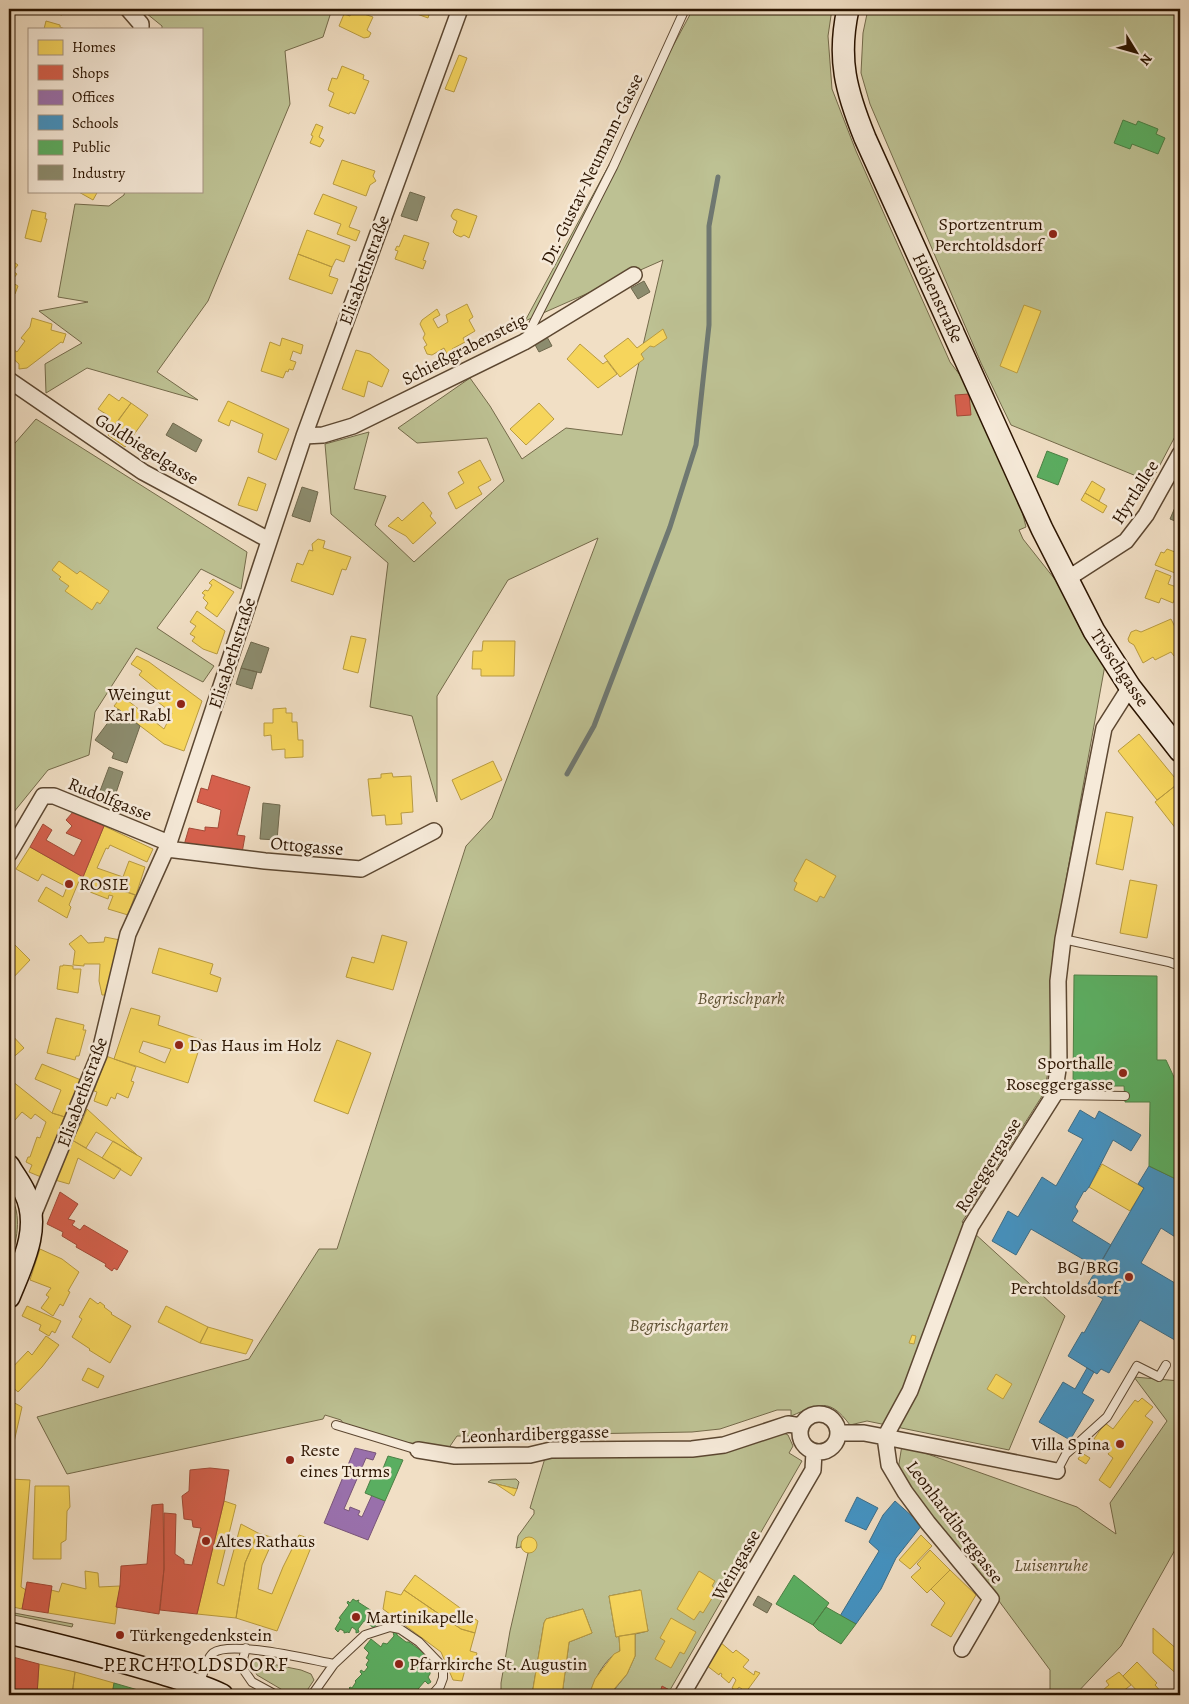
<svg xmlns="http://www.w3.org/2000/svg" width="1189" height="1704" viewBox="0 0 1189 1704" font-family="Alegreya,serif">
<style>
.green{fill:#bdc193;stroke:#746a4a}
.homes{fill:#f6d55c;stroke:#b99b40;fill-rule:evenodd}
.shops{fill:#d6604d;stroke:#a34936}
.offices{fill:#9970ab;stroke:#785478}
.schools{fill:#4393c3;stroke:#3c6d88}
.public{fill:#5aae61;stroke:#4c8044}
.industry{fill:#8c8c6e;stroke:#6f684d}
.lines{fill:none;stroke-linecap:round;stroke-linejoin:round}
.stream{stroke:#6f7871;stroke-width:5}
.lane-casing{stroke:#5c4731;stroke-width:10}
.street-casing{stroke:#5c4731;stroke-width:18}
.secondary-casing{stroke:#2b1400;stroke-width:24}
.lane{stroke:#f6ead9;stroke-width:8}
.street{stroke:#f6ead9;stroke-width:15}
.secondary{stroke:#f6ead9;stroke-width:21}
.poi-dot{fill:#8f2418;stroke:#f6ead9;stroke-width:2}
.labels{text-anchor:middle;stroke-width:5;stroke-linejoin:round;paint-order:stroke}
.street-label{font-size:18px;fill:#2b1400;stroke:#f6ead9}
.poi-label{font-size:18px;fill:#2b1400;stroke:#f6ead9;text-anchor:start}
.park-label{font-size:18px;font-style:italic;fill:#5e5133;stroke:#f6ead9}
.quarter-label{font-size:20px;letter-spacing:1px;fill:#2b1400;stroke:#f6ead9}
</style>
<rect width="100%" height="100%" fill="#f1dfc5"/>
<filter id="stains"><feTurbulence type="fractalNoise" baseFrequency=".004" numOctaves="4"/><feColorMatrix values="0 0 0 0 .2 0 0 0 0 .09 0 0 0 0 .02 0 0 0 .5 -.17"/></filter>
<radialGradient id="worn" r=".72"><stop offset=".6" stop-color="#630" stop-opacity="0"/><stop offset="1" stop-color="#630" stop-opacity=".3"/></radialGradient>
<path class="green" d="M141 9H332L323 37 285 51 290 104 208 301 157 372 198 400 87 368 46 393 45 364 82 343 39 311 88 302 58 297 75 204 109 206 124 195 125 191H201V29H162V26Z
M693 9H832L828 36 832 89 856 151 950 362 963 379 1017 491 1026 527 1019 530 1023 539 1057 582 1085 638 1105 665 1053 952 1050 1061 1044 1093 962 1222 1065 1316 1009 1450 867 1421 850 1425C829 1397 820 1404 791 1416V1410H777L720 1429 692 1432 465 1436H457L448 1449C429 1449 417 1442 400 1442L344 1425 341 1420 325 1415 323 1419 67 1474 37 1417 249 1359 319 1249H337L466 846 492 818 598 538 508 580 437 696V802L412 716 370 707 388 563 331 514 325 444 369 432 354 489 386 496 375 525 414 562 504 481 487 438 417 443 398 428 470 378 490 406 522 459 566 428 622 435 663 260 525 321Z
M868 9H1180V427L1151 482 1011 425 981 363 870 104 861 73 863 33Z
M36 419 247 552 241 589 201 569 157 628 214 666 203 682 136 648 95 712 89 755 48 770 9 818V450Z
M9 1193C24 1217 16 1241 9 1266Z
M1134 1377 1180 1381V1541L1121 1646 1075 1695H1050V1670L996 1597 897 1476 902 1445 1077 1507 1116 1534 1110 1503 1167 1421Z
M782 1432 788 1435 793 1446 789 1453 802 1461 670 1690 662 1687 659 1695H610L627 1674 635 1656V1634L648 1631 640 1590 609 1596 616 1637 619 1636 620 1651C604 1659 595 1679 589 1695H562L569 1642 592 1633 583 1609 546 1619 544 1623 532 1695H501V1683L510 1631 528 1553 535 1550 536 1543 533 1539 525 1538 522 1541 521 1547 516 1548 518 1536 534 1514V1510L530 1508 545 1458Z
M516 1479 519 1482 517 1489 488 1482 491 1480Z
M9 1612 73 1624 72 1627 9 1614Z
M247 1659 301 1670 311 1674 314 1680 304 1695H291L257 1675Z"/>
<path class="homes" d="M54 9 63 10 62 15 53 13Z
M403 9H431L428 18Z
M352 10 373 17 367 30 371 33 369 37 364 38 339 26 344 14 350 16Z
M46 21 60 25V27L65 29H44Z
M459 55 467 58 454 92 445 89Z
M342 66 364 75 363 79 369 81 355 114 350 112 349 114 329 106 334 93 328 90 332 78 337 79Z
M316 124 323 127 319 137 324 140 320 147 310 143 313 136 311 135Z
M342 160 375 171 373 176 376 181 370 185 366 196 333 184Z
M77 191H98L93 200Z
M323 194 357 207 349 227 360 231 356 241 337 234 341 224 314 214Z
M457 209 477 216 469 238 464 235 461 237 456 235 453 232 457 221 453 219 451 216 454 210Z
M32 210 46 213 45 219H47L41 242 25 238Z
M307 230 350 246 344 262 336 259 332 267 298 254Z
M404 235 429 243 423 260 426 261 423 269 395 259 398 251 395 250 397 246 399 247Z
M298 254 332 267 329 276 338 279 332 294 289 279Z
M11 260 18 265 13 271 17 274 13 279V283L18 286 15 294H10V291L9 290V262Z
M467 304 473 317 469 320 475 331 463 338 465 342 452 349 455 353 448 356 444 348 432 355 427 354 424 347 427 345 423 338 425 334 420 324 422 320 437 309 440 315 433 319 438 328 448 322 446 315Z
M1024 305 1041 311 1017 373 1000 366Z
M32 318 52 324 51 330 66 334 63 343 61 342 27 368 19 369V364L9 355 13 349 17 352 25 341 21 338 30 327Z
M663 329 667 338 654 347 650 346 641 354 644 359 620 377 604 356 628 338 637 348Z
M282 338 303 345 301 354 293 351 290 360 296 362 293 370 289 369 288 372 286 371 283 378 261 371 270 342 280 346Z
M580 344 603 364 607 361 617 374 598 388 567 359Z
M356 350 370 354 389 370 382 387 368 381 364 397 342 389Z
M109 394 119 401 122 397 131 403 113 427 105 421 109 416 98 409Z
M228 401 289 429 276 460 258 452 263 434 231 420 229 426 218 421Z
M131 403 148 415 125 447 108 435Z
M539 403 554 419 526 445 510 429Z
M480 460 491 480 478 487 482 494 456 509 448 493 464 483 458 472Z
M248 477 266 484 257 511 238 505Z
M1092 481 1105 489 1099 501 1085 493Z
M1085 493 1107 506 1103 513 1081 500Z
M423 502 432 513 430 516 436 523 413 544 406 536 388 526 398 517 402 521Z
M318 539 325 541 323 548 351 557 346 570 342 569 333 595 291 581 297 563 303 565 309 550 313 551 312 544Z
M1167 549 1175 552 1176 550 1180 552V575L1155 565 1161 552 1164 553Z
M59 561 77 574 80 571 109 591 100 604 97 602 92 610 65 591 69 586 59 579 61 577 52 570Z
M1156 570 1171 576 1168 584 1179 588 1173 603 1161 598 1159 603 1145 598Z
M213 579 234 592 217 617 205 608 208 603 203 598 205 595 202 593 205 590 208 591 212 585 209 583Z
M197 611 225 631 217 654 203 649 192 641 195 637 190 634 196 626 190 622Z
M1171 619 1180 637V654L1174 656 1171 652 1155 660 1153 657 1143 663 1134 645 1129 642 1128 639 1131 632 1136 630 1141 632Z
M351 636 366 639 358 673 343 669Z
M483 641H515L514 676H481V669H472L473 651H482Z
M137 656 149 662 202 701 184 751 164 744 114 706 122 696 164 729 172 713 158 702 164 695 139 675 142 671 131 664Z
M286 708V713H292V722H297L298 740H303V757L285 758V749L272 750 271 735 264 736V723H273V709Z
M1139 734 1179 783 1157 800 1118 751Z
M493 761 502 780 461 800 452 780Z
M392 773 393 777 411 776 413 812 401 813 402 824 386 825 385 815 372 816 368 779 381 778V774Z
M1176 785 1180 791V834L1155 802Z
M1106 812 1133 817 1123 870 1096 864Z
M104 826 153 849 147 862 110 845 108 849 106 848 97 868 123 877 129 861 145 867 136 895 83 877Z
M30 847 81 876 69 905 71 907 67 918 38 901 46 887 63 897 67 887 42 874 38 881 16 869Z
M806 859 836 876 824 898 820 896 817 902 794 890 797 883 794 881Z
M1130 880 1157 885 1147 938 1120 933Z
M94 881 135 895 128 915 108 909 113 896 109 895 108 899 90 892Z
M81 935 88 943 104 942 105 937 120 940 110 995H102L99 981 100 964H84V966L73 965 75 951 69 944Z
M382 935 407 942 393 990 346 977 352 957 374 963Z
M9 939 30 960 9 982Z
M159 948 213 964 210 974 221 978 217 992 152 973Z
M63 965 73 966V969H81L78 993 57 989 60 966H63Z
M131 1008 160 1016 158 1025 202 1040 188 1083 114 1059ZM143 1041 171 1049 165 1063 139 1052Z
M56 1018 84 1025 83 1030H86L79 1056H76L75 1060 47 1053Z
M9 1032 24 1048 9 1061Z
M337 1040 371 1053 348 1114 314 1101Z
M106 1056 136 1067 131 1081 134 1082 128 1098 117 1093 115 1099 111 1097 107 1106 94 1101 97 1092 94 1091Z
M42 1064 81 1080 65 1117 52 1113 61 1090 35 1079Z
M12 1081 52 1113 65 1117 41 1177 29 1172 32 1165 26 1162 28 1157H30L37 1137 40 1138 46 1122 35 1114 31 1119 22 1112 15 1120 9 1116V1086Z
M87 1109 137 1155 96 1132 86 1148 72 1140 81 1124Z
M72 1140 121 1169 114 1179 78 1158 69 1184 55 1180Z
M113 1141 142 1158 131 1176 102 1158Z
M1102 1164 1144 1188 1130 1211 1089 1187Z
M40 1249 62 1259 79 1272 68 1291 70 1292 63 1306 60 1304 53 1316 41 1308 49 1297 46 1295 51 1288 30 1280Z
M90 1298 98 1304 100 1302 105 1306 104 1307 112 1313 111 1314 131 1326 110 1363 89 1350 90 1349 72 1337 82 1319 79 1317Z
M27 1306 61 1321 55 1333 52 1331 49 1336 39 1330 41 1325 22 1316Z
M166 1306 208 1327 200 1343 158 1322Z
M208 1327 253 1340 246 1354 200 1343Z
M912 1335 916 1336 914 1344 909 1343Z
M46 1336 59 1345 42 1367 18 1392 9 1384V1371L28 1351 32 1355Z
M88 1368 104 1376 98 1388 82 1380Z
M996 1374 1012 1384 1003 1399 987 1389Z
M1142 1398 1153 1407 1145 1416 1153 1422 1110 1488 1099 1480 1113 1458 1108 1454 1111 1450 1094 1439 1105 1423 1113 1429 1135 1400 1138 1402Z
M9 1400 22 1407 14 1442 9 1447Z
M1082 1453 1090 1458 1086 1464 1078 1459Z
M10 1479 30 1480 21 1587 26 1590 22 1609 9 1606V1574L13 1503H9Z
M496 1484 517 1489 514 1496Z
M35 1486H69L70 1507 67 1511 66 1540 61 1543V1559H33Z
M224 1501 236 1505 217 1583 224 1586 241 1524 258 1533 245 1563 236 1618 197 1614Z
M258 1533 274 1538 262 1565 258 1589 272 1594 283 1567 299 1535 314 1540 277 1631 236 1618 245 1563Z
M921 1535 932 1546 910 1569 899 1560Z
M521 1545a8 8 0 1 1 16 0a8 8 0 1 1-16 0Z
M930 1550 950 1570 927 1593 911 1577 921 1568 917 1564Z
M950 1570 976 1595 951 1637 931 1625 945 1603 931 1589Z
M85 1571 98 1573 99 1587 120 1586 115 1624 48 1613 51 1590 59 1592 62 1583 86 1589Z
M699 1571 715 1581 712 1586 717 1590 703 1613 700 1611 694 1620 677 1609Z
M415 1575 478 1621 475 1633 461 1629 404 1590Z
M404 1590 461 1629 475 1633 470 1651 477 1653 474 1663 467 1662 462 1681 453 1680 441 1652 383 1609 386 1591 401 1595Z
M641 1590 648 1631 616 1637 609 1596Z
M583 1609 592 1633 569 1642 562 1695H532L544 1623 546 1619Z
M671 1618 696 1632 684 1654 680 1652 671 1668 655 1659 665 1641 660 1638Z
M1153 1628 1180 1652V1677L1153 1653Z
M635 1634V1656L627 1674 609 1695H589L595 1679 614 1654 620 1651 619 1636Z
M720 1642 733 1653 736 1650 749 1660 743 1667 754 1675 755 1671 760 1673 746 1692 739 1687 736 1691 732 1688 736 1680 733 1677 729 1683 721 1676 722 1674 720 1673 719 1675 706 1665Z
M1137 1662 1157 1683 1155 1685 1164 1695H1141L1123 1676Z
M39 1664 75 1672 72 1695H37Z
M75 1672 114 1683 112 1695H72Z
M1119 1672 1131 1685 1118 1695 1116 1693 1113 1695H1097L1109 1685 1106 1681Z"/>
<path class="shops" d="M969 394 971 415 957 416 955 395Z
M212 775 250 787 237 835 245 836 242 853 184 845 189 828 205 831V827L218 828 221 810 197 802 201 788 208 790Z
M73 812 104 826 83 877 30 847 43 824 52 830 46 840 74 856 82 840 66 833 72 826 66 820Z
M60 1192 78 1204 68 1219 75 1221 72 1225 80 1230 84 1225 128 1251 117 1270 114 1268 112 1271 105 1266 106 1264 76 1247 77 1245 62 1236 63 1232 47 1224Z
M210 1468 229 1470 224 1501 197 1614 160 1610 164 1569V1513L176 1514 175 1554 184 1560V1564L192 1565 201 1528 193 1527 192 1520 184 1519 182 1496 189 1491 190 1470Z
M163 1504 164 1569 159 1614 116 1607 120 1586 121 1566 147 1564 152 1505Z
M27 1582 52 1586 48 1613 22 1609Z
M9 1656 39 1664 37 1695H9Z
M662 1686 673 1692 671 1695H659Z"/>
<path class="offices" d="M355 1448 376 1453 373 1460 366 1458 344 1509 349 1511 350 1507 360 1511 358 1515 362 1517 372 1495 385 1501 368 1540 324 1523Z"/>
<path class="schools" d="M1080 1110 1095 1119 1099 1111 1141 1135 1131 1151 1113 1140 1089 1187 1085 1192 1084 1191 1075 1207 1078 1211 1072 1221 1111 1245 1098 1268 1031 1229 1016 1255 992 1241 1008 1211 1018 1217 1042 1177 1056 1186 1083 1139 1068 1131Z
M1149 1166 1180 1181V1240L1161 1228 1141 1263 1180 1286V1351L1177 1349 1180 1343 1140 1320 1109 1373 1101 1369 1097 1374 1068 1356 1082 1332 1084 1333 1103 1299 1085 1289 1144 1188 1138 1184Z
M1087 1368 1094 1372 1082 1393 1094 1400 1070 1440 1039 1422 1063 1382 1075 1389Z
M857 1497 878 1508 866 1530 845 1521Z
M895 1501 922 1525 896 1558 881 1589 856 1624 840 1616 879 1551 869 1542 883 1515Z"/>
<path class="public" d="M1123 120 1136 125 1138 121 1158 129 1156 134 1165 138 1158 154 1132 144 1130 149 1114 143Z
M1047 451 1068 459 1058 485 1037 477Z
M1074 975 1157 976V1060H1166L1180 1090V1181L1149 1166 1150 1102H1125L1124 1086H1073Z
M388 1456 403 1460 385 1501 365 1493 373 1474 382 1471Z
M794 1575 829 1603 813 1625 776 1604Z
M353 1599 356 1601 359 1600 358 1602 372 1611V1615H370L378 1622 374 1628 364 1621 358 1629 359 1632 356 1633V1630L352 1627 349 1633 348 1632 344 1633V1631L340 1629 338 1632 335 1629 341 1619 339 1618 349 1605 347 1603 348 1601 350 1603Z
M826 1607 856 1624 841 1644 818 1630 813 1625Z
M393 1632H397V1635L406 1642H409L427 1655V1659L431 1662 430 1674 428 1677 431 1682 428 1684 425 1681 418 1689 422 1692 420 1694 417 1691 413 1695H346V1694H349L351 1690 349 1688 350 1687 352 1688 356 1682 355 1681 362 1674 360 1672 361 1670 364 1672 368 1667 366 1665 369 1660 366 1658 369 1653 364 1648 371 1639 381 1647 383 1643 387 1644 394 1636Z
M114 1683 138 1690 154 1695H112Z"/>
<path class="industry" d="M410 192 425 197 417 221 401 216Z
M644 281 650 292 638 299 631 288Z
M546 335 552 346 539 352 533 341Z
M173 423 202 440 196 452 166 435Z
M302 487 318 492 310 522 292 516Z
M1176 505 1180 507V523L1170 519Z
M251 642 269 648 261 673 241 668Z
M241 668 257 672 252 689 236 684Z
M118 709 140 726 127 763 112 758 114 753 95 740Z
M109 767 123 772 115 796 100 791Z
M263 803 280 805 277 840 260 839Z
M758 1596 772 1604 767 1613 753 1605Z"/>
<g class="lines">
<path class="stream" d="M567 774 594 726 670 527 696 445 709 325V226L718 177"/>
<g class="lane-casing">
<path id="lane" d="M526 338 613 167 685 9
M1063 939 1169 962 1180 966
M1054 1095 1125 1096
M336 1425 418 1450
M1057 1471 1066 1454 1107 1417 1137 1366 1159 1377 1166 1365
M246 1648 241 1666 252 1682 276 1695
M199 1685C203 1675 206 1659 213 1653 231 1640 311 1660 334 1664
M312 1695 334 1664 365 1635 390 1627 400 1629 419 1642 443 1667V1678L440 1686 432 1695"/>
</g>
<g class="street-casing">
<path id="street" d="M128 9 141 24V29
M9 380 143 472 269 540
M304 436 323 435 353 426 524 342 634 275
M1067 579 1126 541 1146 515 1180 454
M167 849 265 861 361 869 434 831
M9 854 43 796H54L169 843
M32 1218 99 1055 128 934 169 843 304 436 460 9
M800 1433a19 19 0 1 1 38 0a19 19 0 1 1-38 0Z
M839 1433H864L885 1437 910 1391 971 1226 1054 1095 1059 1063 1058 981 1063 939 1104 728 1130 687
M418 1450 455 1456 530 1455 551 1450 692 1449 724 1445 788 1424 801 1426
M962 1649 991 1599 928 1523 905 1492 889 1465 885 1437 1057 1471
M682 1695 813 1470 814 1452"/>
</g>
<g class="secondary-casing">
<path id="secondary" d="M848 9C837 59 846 91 865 138L1042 529 1094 631 1130 687 1180 751
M9 1166C14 1175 21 1184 25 1193 42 1227 22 1265 9 1297
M9 1633C59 1645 108 1657 157 1672 179 1679 202 1685 222 1695"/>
</g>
<use href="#lane" class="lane"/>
<use href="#street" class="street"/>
<use href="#secondary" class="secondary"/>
</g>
<g class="poi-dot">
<circle cx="1053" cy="234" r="5"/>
<circle cx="181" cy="704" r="5"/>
<circle cx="69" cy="884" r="5"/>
<circle cx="179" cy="1045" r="5"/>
<circle cx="1123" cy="1073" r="5"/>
<circle cx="1129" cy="1277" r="5"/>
<circle cx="1120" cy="1444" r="5"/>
<circle cx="290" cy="1460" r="5"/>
<circle cx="206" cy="1541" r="5"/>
<circle cx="356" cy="1617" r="5"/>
<circle cx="120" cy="1635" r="5"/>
<circle cx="399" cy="1664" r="5"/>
</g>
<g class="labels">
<g class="street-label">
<text transform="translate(592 169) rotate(-64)" y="6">Dr.-Gustav-Neumann-Gasse</text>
<text transform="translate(364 270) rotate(-70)" y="6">Elisabethstraße</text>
<text transform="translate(938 298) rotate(65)" y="6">Höhenstraße</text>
<text transform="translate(464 349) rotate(-27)" y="6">Schießgrabensteig</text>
<text transform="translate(147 449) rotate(32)" y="6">Goldbiegelgasse</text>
<text transform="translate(1135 492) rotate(-58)" y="6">Hyrtlallee</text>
<text transform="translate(232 653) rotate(-72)" y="6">Elisabethstraße</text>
<text transform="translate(1120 668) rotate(56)" y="6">Tröschgasse</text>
<text transform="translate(110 799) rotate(22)" y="6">Rudolfgasse</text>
<text transform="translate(307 846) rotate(5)" y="6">Ottogasse</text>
<text transform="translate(82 1092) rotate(-70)" y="6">Elisabethstraße</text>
<text transform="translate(988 1165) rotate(-58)" y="6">Roseggergasse</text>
<text transform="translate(535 1434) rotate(-2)" y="6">Leonhardiberggasse</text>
<text transform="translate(955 1522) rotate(53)" y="6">Leonhardiberggasse</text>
<text transform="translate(736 1565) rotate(-60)" y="6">Weingasse</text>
</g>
<g class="poi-label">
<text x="1043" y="230" text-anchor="end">Sportzentrum<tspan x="1043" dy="21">Perchtoldsdorf</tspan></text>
<text x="171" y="700" text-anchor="end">Weingut<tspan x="171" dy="21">Karl Rabl</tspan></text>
<text x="79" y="890">ROSIE</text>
<text x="189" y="1051">Das Haus im Holz</text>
<text x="1113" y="1069" text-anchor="end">Sporthalle<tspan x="1113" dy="21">Roseggergasse</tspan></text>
<text x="1119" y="1273" text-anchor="end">BG/BRG<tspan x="1119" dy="21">Perchtoldsdorf</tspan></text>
<text x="1110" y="1450" text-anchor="end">Villa Spina</text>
<text x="300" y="1456">Reste<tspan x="300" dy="21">eines Turms</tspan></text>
<text x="216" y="1547">Altes Rathaus</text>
<text x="366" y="1623">Martinikapelle</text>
<text x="130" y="1641">Türkengedenkstein</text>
<text x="409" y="1670">Pfarrkirche St. Augustin</text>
</g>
<g class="park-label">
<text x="741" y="1004">Begrischpark</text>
<text x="679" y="1331">Begrischgarten</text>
<text x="1051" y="1571">Luisenruhe</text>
</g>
<g class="quarter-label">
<text x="196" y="1671">PERCHTOLDSDORF</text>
</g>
</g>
<rect width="1189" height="1704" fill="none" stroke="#f1dfc5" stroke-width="30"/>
<rect x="10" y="10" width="1169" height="1684" fill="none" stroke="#2b1400" stroke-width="2.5"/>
<rect x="15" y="15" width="1159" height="1674" fill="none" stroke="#2b1400"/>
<rect x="28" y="28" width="175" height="165" fill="#f6ead9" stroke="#a59482"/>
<rect x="38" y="40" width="25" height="15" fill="#f6d55c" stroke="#a59482"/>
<text x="72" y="52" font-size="15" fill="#2b1400">Homes</text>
<rect x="38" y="65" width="25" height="15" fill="#d6604d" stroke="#a59482"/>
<text x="72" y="78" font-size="15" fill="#2b1400">Shops</text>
<rect x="38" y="90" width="25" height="15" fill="#9970ab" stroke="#a59482"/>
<text x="72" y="102" font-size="15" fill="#2b1400">Offices</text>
<rect x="38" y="115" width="25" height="15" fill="#4393c3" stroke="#a59482"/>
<text x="72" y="128" font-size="15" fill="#2b1400">Schools</text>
<rect x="38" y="140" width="25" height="15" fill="#5aae61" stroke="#a59482"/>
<text x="72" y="152" font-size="15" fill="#2b1400">Public</text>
<rect x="38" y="165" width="25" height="15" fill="#8c8c6e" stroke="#a59482"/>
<text x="72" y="178" font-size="15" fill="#2b1400">Industry</text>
<g transform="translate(1136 52) rotate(127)" stroke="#f6ead9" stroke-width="4" paint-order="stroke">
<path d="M0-4L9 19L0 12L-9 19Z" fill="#2b1400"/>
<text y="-8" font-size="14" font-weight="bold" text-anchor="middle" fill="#2b1400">N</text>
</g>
<rect width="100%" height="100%" filter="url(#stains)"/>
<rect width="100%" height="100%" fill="url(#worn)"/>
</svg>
